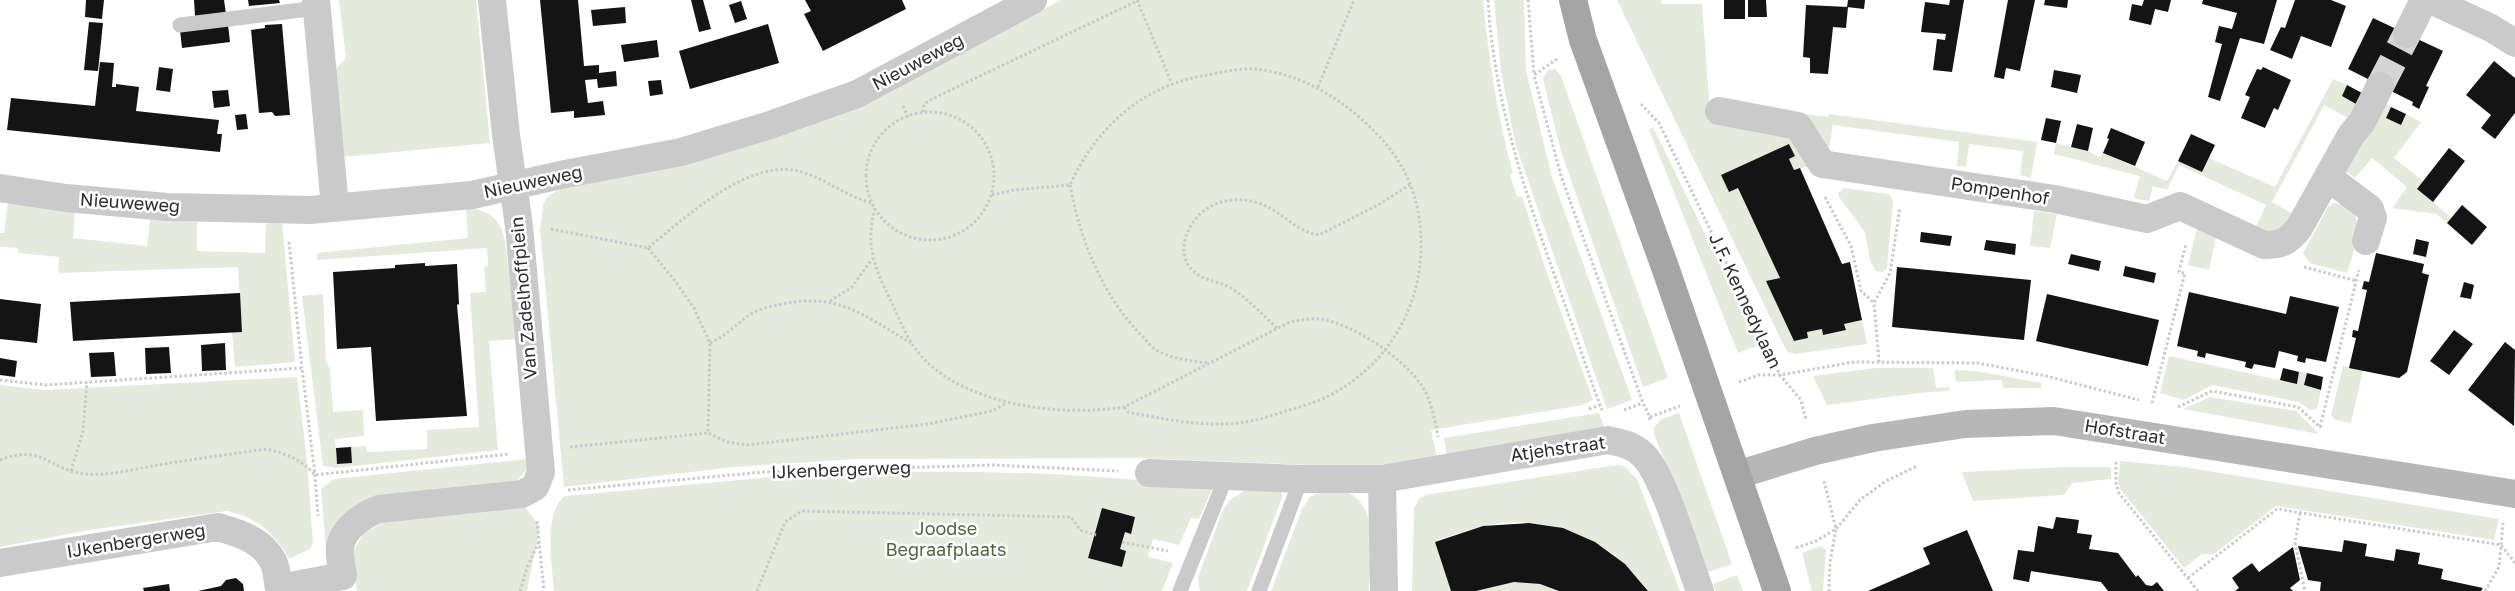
<svg xmlns="http://www.w3.org/2000/svg" width="2515" height="591" viewBox="0 0 2515 591" font-family="'Golos Text',sans-serif">
<style>
.green{fill:#e4eadc}
.building{fill:#141414}
.lines{fill:none;stroke-linecap:round;stroke-linejoin:round}
.street-tunnel{stroke:#d5d5d5;stroke-width:28;stroke-dasharray:28 14;stroke-linecap:butt}
.path{stroke:#cacaca;stroke-width:3;stroke-dasharray:2.5 2.5;stroke-linecap:butt}
.lane{stroke:#cacaca;stroke-width:15}
.street{stroke:#cacaca;stroke-width:28}
.secondary{stroke:#b7b7b7;stroke-width:28}
.primary{stroke:#a5a5a5;stroke-width:28}
.labels{text-anchor:middle;stroke-width:5;stroke-linejoin:round;paint-order:stroke}
.street-label{font-size:18px;fill:#2d2d2d;stroke:#fff}
.park-label{font-size:18px;fill:#53653e;stroke:#fff}
</style>
<rect width="100%" height="100%" fill="#fff"/>
<path class="green" d="M339 0H476L490 143 343 157 335 70 346 58Z
M1061 0H1483C1489 60 1497 116 1513 173L1510 175 1517 197 1522 196 1543 262 1593 400 1583 405 1431 430 1437 458 1383 465 1337 466 1139 458 856 459 734 467 564 487 540 230C545 206 537 198 564 188L1005 30Z
M1494 0H1524L1526 71 1552 177 1632 400 1607 409 1516 146 1501 72Z
M1617 0H1661L1662 4H1702L1709 99 1708 121 1788 133 1810 166 1794 170 1789 159 1794 156 1789 144 1721 175 1729 192 1738 188 1780 278 1767 281 1794 341 1808 338 1807 332 1822 329 1823 335 1846 329 1844 324 1862 320 1867 344 1795 354 1788 352 1784 346Z
M1555 69 1561 76 1668 378 1643 387 1561 151 1543 79 1548 70Z
M2333 79 2347 85 2342 96 2356 104 2352 120 2324 105 2272 202 2293 214C2279 231 2278 234 2254 231L2266 205 2179 165 2167 190 2153 186 2149 201 2136 199 2134 196 2140 176 2054 154 2056 143 2088 151 2100 158 2103 153 2167 181 2178 161 2202 172 2209 158 2275 187Z
M2382 101 2391 107 2386 118 2401 125 2406 114 2421 122 2394 158 2423 181 2417 189 2452 218 2447 223 2436 214 2392 208 2407 187 2372 158 2355 178 2346 171Z
M1806 114 1828 117 1829 114 2037 142 2031 178 2020 175 2023 151 1969 144 1966 167 1957 166 1959 142 1833 125 1829 149H1826Z
M1653 127 1759 345 1738 353 1649 130Z
M1844 188 1889 194 1893 201 1887 268 1883 272 1876 271 1870 261 1865 232 1839 197 1838 193Z
M8 202 75 211 73 238 147 246 150 220 197 222V251L265 253 266 224 282 222 295 362 235 367 232 332H242L238 267 58 273 59 257 18 253V248L0 247V233H4Z
M2334 203C2373 209 2354 248 2347 273L2310 263 2303 253 2328 207Z
M466 208C488 209 501 219 505 241L517 339 489 341 498 450 336 468 323 466 302 296 323 294 326 362 330 369 333 412 363 410 364 436 335 439 337 464 352 463 351 447 366 446 367 452 427 449V430L479 427 470 293 486 292 484 267 488 266 487 248 318 260 317 253 468 238Z
M2034 211 2057 214 2050 248 2030 246Z
M2199 229 2211 232 2216 238 2209 270 2188 265 2196 232Z
M2169 356 2297 384 2299 372 2307 373 2304 385 2321 390 2317 409 2310 410 2299 402 2212 385 2184 400 2160 393Z
M2343 366 2363 370 2351 423 2335 420 2331 415Z
M1876 368H1933L1936 388 1949 387V391L1928 392 1827 405 1813 376Z
M1954 370 1976 371 2041 383V388H2003L2002 380 1956 382Z
M297 377 307 461 313 544 310 549 289 559C275 533 256 517 227 511L90 530 0 547V385L44 390Z
M2210 397 2296 411 2319 434 2183 409Z
M1599 413 1605 429 1447 456 1444 438Z
M1679 413 1732 564 1708 572 1654 434V428L1660 420Z
M528 459 527 469 515 483 369 499C343 510 338 539 327 563L321 489 334 479Z
M2120 461 2184 467 2499 519 2494 540 2276 506 2214 554H2202L2184 568 2121 490 2118 483Z
M1617 465 1624 466 1637 479 1680 591H1648C1611 538 1547 512 1483 526 1467 530 1451 536 1435 541L1451 591H1412L1414 508 1419 499 1426 495Z
M2066 467H2111V479L2072 483 2064 495 1973 501 1963 475 1962 472Z
M906 472C1008 471 1111 474 1212 489L1199 519 1191 518 1179 545 1153 539 1148 557 1173 563 1162 591H554C552 566 543 512 565 496L794 475Z
M1246 490 1280 491 1283 495 1247 591H1200L1198 577 1223 510 1230 500Z
M1322 491C1329 491 1342 489 1349 493 1381 509 1369 562 1369 591H1271L1302 509 1310 497Z
M521 502 540 527 527 591H357L352 553 364 533 386 521Z
M1821 546 1826 550 1823 591H1812L1802 553Z
M1737 575 1743 591H1716L1713 584Z
M1514 582 1540 584 1559 591H1476Z"/>
<path class="building" d="M86 0H104L102 19 85 17Z
M194 0H224L226 14 195 16Z
M248 0H279L280 3 249 6Z
M540 0H578L584 66 599 65V73L616 71 617 86 598 88 597 79 585 80 588 103 603 101 605 115 574 118V111L551 113Z
M691 0H703L711 29 699 32Z
M805 0H902L906 9 823 51 804 14 811 11Z
M1724 0H1745V19H1724Z
M1748 0H1766L1767 17H1748Z
M1848 0H1865L1864 9 1847 7Z
M1950 0H1964L1952 72 1933 70 1937 39 1945 40 1946 34 1921 32 1925 2 1949 5Z
M2008 0H2035L2020 71 2006 68 2004 79 1994 77Z
M2045 0H2068L2067 8 2044 5Z
M2144 0H2171L2168 12 2155 9 2151 25 2129 20 2132 4 2142 6Z
M2203 0H2277L2264 44 2240 38 2220 101 2208 97 2222 44 2215 42 2219 26 2232 29 2237 13 2202 4Z
M2295 0H2331L2346 6 2331 47 2301 36 2292 59 2270 50 2281 27 2285 28Z
M741 1 747 19 735 23 729 5Z
M1806 5 1848 7 1846 28 1833 27 1828 74 1810 73V58L1803 57Z
M625 7 626 23 593 26 591 10Z
M2373 18 2443 51 2426 86 2429 87 2419 109 2412 105 2413 102 2375 83H2366L2368 79 2348 69Z
M89 22 103 23 98 71 84 70Z
M282 24 290 115 275 116 272 112 259 113 251 30 265 28V25Z
M768 24 779 63 690 89 679 51Z
M228 25 230 42 182 48 180 30Z
M657 40 659 57 624 62 621 45Z
M2494 61 2515 78V113L2495 139 2481 128 2491 115 2466 95Z
M100 62 114 63 112 87H116V84L139 87 136 111 219 120 217 134H222L220 152 7 130 11 98 95 106Z
M159 67 173 69 170 92 156 90Z
M2263 67 2291 80 2278 110 2274 108 2265 128 2241 118 2250 97 2245 95 2257 69 2261 70Z
M2054 70 2081 75 2077 93 2051 87Z
M661 80 663 94 650 96 648 81Z
M2347 85 2362 93 2356 104 2342 96Z
M228 90 230 106 214 108 212 91Z
M2391 107 2406 114 2401 125 2386 118Z
M246 114 248 129 237 130 235 115Z
M2046 118 2061 121 2056 143 2041 140Z
M2077 124 2093 128 2088 151 2071 147Z
M2111 128 2145 142 2135 166 2103 153 2109 139 2107 138Z
M2191 134 2215 145 2202 172 2178 161Z
M1789 144 1795 156 1789 159 1794 170 1800 168 1842 264 1850 262 1862 320 1844 324 1846 330 1823 335 1822 329 1807 332 1808 338 1794 341 1766 281 1780 278 1738 188 1729 192 1721 175Z
M2449 148 2465 161 2433 202 2417 189Z
M2462 205 2487 227 2472 245 2447 223Z
M1921 232 1952 236 1950 246 1920 242Z
M2416 239 2429 242 2426 257 2413 254Z
M1986 240 2016 244 2015 255 1984 250Z
M2376 253 2424 264 2422 273 2429 275 2407 372 2399 378 2349 368 2356 338 2352 337 2353 330 2358 331 2367 290 2362 289 2364 281 2369 282Z
M2071 254 2101 261 2099 271 2068 264Z
M425 263V266L457 264 459 304 457 305 467 416 376 421 371 347 337 349 333 272 395 268V265Z
M2125 266 2156 273 2154 283 2123 276Z
M1897 267 2031 280 2024 340 1892 327Z
M2464 282 2474 285 2471 299 2460 297Z
M2189 292 2286 314 2290 296 2339 307 2326 362 2306 358 2305 363 2297 361 2298 356 2279 351 2275 368 2254 364 2252 369 2245 367 2246 362 2206 353 2205 358 2197 356 2198 351 2177 346Z
M240 293 242 332 73 341 70 302Z
M2047 294 2159 320 2148 366 2036 341Z
M0 299 41 304 37 343 0 339Z
M2454 330 2473 344 2449 375 2430 361Z
M2505 342 2515 350 2514 426 2468 390Z
M225 343 226 370 202 371 201 345Z
M169 347 171 373 146 374 145 348Z
M114 352 116 376 91 377 89 353Z
M0 358 17 361 15 377 0 375Z
M2283 368 2299 372 2297 384 2280 380Z
M2307 373 2323 377 2321 390 2304 385Z
M351 447 352 463 337 464 336 448Z
M1102 508 1135 517 1131 534 1125 532 1120 549 1126 551 1122 567 1088 558Z
M2056 517 2079 520 2077 533 2092 535 2089 549 2118 553 2136 577 2138 575 2146 585 2152 586 2157 582 2164 591H2108L2101 582 2031 571 2029 582 2013 579 2018 550 2034 552 2038 526 2053 529Z
M1529 523 1563 528 1595 542 1625 564 1648 591H1559L1540 584 1514 582 1476 591H1451L1435 542 1483 526Z
M1967 530 1993 591H1868L1930 564 1923 548Z
M2344 540 2367 544 2365 556 2394 561 2396 549 2420 553 2418 564 2443 569 2441 579 2483 588 2481 591H2320L2321 582 2308 580 2298 546 2342 552Z
M2293 547 2300 580 2290 588 2293 591H2235L2239 588 2232 578 2242 570 2252 563 2259 572Z
M236 578 243 584 244 591H198L221 586 226 580Z
M169 584 170 591H144L143 588Z"/>
<g class="lines">
<path class="street-tunnel" d="M2380 86 2407 34"/>
<path class="path" d="M1137 0 1172 84
M1488 0C1494 105 1529 204 1564 302 1577 338 1588 374 1602 410
M1528 0 1534 74
M1557 59 1534 75 1561 176 1643 403 1650 417 1649 422
M1318 87 1354 0
M1641 104 1659 123 1780 375 1801 400 1806 420
M903 106 908 117
M923 112 924 104 932 99 1139 0
M866 176a64 64 0 1 1 128 0a64 64 0 1 1-128 0Z
M1070 185C1080 240 1103 297 1143 337 1147 341 1151 347 1156 350 1172 359 1191 361 1209 363
M992 195 1014 190 1070 185C1095 130 1140 87 1202 76 1218 73 1238 68 1255 69 1294 73 1329 91 1359 117 1401 153 1422 192 1421 249 1420 308 1388 362 1336 392 1321 401 1303 406 1286 411 1271 416 1255 421 1239 423 1202 427 1163 419 1128 412L1124 407
M1825 197 1851 246 1861 291 1874 303
M875 208C865 244 874 267 890 299 899 318 907 340 921 356 967 406 1060 417 1124 407L1290 322C1300 320 1310 318 1320 319 1354 324 1403 358 1422 386 1431 400 1435 420 1438 437
M551 229 648 248C686 217 752 154 805 173 829 181 848 197 872 203
M289 242 302 368
M648 248 675 281 694 308 710 343 708 433 727 442 747 445 928 424 992 411 1005 404
M2304 267 2357 281
M830 301 852 287 872 259
M1277 328C1263 315 1250 301 1234 290 1225 283 1213 282 1202 277 1174 263 1182 231 1201 213 1216 200 1237 197 1255 202 1280 208 1293 231 1319 235L1378 205 1411 184
M710 343C726 336 736 324 751 314 760 308 772 306 783 304 839 292 866 317 911 343
M1879 362 1874 303 1890 273 1900 207
M0 380 46 385 302 368 315 475 318 516
M1739 382 1759 375H1780L1854 362 1978 363 2046 376 2139 400
M2152 403 2185 273 2179 272 2186 244
M2178 407 2212 391 2298 407 2321 428
M1589 409 1600 405
M1624 410 1643 403
M1650 417 1680 406
M2320 427 2359 270
M570 447 708 433
M0 460C44 443 47 470 86 474 109 476 135 469 158 465 194 459 231 454 267 449 287 454 302 460 315 475L509 454
M2116 462V483L2119 493 2198 591
M71 471 83 431 87 382
M1824 481 1836 529 1830 562 1829 591
M568 490 764 472 992 465 1118 471
M2300 513 2295 543 2305 591
M537 521 544 591
M1122 542 1168 551
M1796 548 1816 541 1836 529 1860 500 1886 481 1917 466
M2188 578 2277 509 2501 545 2515 563
M520 591 528 565 539 542
M757 591 785 522 802 511 1071 517 1080 530 1096 535
M2485 591 2499 567 2503 523"/>
<path class="lane" d="M180 25 317 8
M1180 591 1226 477
M1259 591 1301 479"/>
<path class="street" d="M316 0 335 207
M2431 0 2491 28 2515 43
M2407 34 2424 0
M1719 111 1798 126 1822 164 2055 199 2147 219 2180 206 2264 245C2281 245 2288 242 2299 228L2351 135 2362 122 2380 86
M2328 177 2370 209 2373 218 2366 241
M0 188 66 198 167 207 310 210 472 195 565 174 681 152 767 126 857 94 1033 0
M1149 473 1301 479H1382L1384 591
M1382 479 1608 440C1622 443 1633 445 1643 455 1664 475 1688 560 1700 591
M0 563 218 527C239 533 262 540 273 561 277 568 277 580 279 588L343 576C342 568 339 557 340 548 342 529 363 515 379 509L522 494 535 487 541 472 519 226 506 135 492 0"/>
<path class="secondary" d="M1737 475 1815 451 1873 438 1965 424 2054 421 2515 494"/>
<path class="primary" d="M1573 0 1583 40 1665 267 1777 591"/>
</g>
<g class="labels">
<g class="street-label">
<text transform="translate(918 62) rotate(-28)" y="6">Nieuweweg</text>
<text transform="translate(533 182) rotate(-12)" y="6">Nieuweweg</text>
<text transform="translate(2000 191) rotate(9)" y="6">Pompenhof</text>
<text transform="translate(130 203) rotate(4)" y="6">Nieuweweg</text>
<text transform="translate(524 298) rotate(-95)" y="6">Van Zadelhoffplein</text>
<text transform="translate(1745 301) rotate(65)" y="6">J.F. Kennedylaan</text>
<text transform="translate(2125 432) rotate(9)" y="6">Hofstraat</text>
<text transform="translate(1558 449) rotate(-8)" y="6">Atjehstraat</text>
<text transform="translate(841 470) rotate(-2)" y="6">IJkenbergerweg</text>
<text transform="translate(136 541) rotate(-9)" y="6">IJkenbergerweg</text>
</g>
<g class="park-label">
<text x="946" y="535">Joodse<tspan x="946" dy="21">Begraafplaats</tspan></text>
</g>
</g>
</svg>
